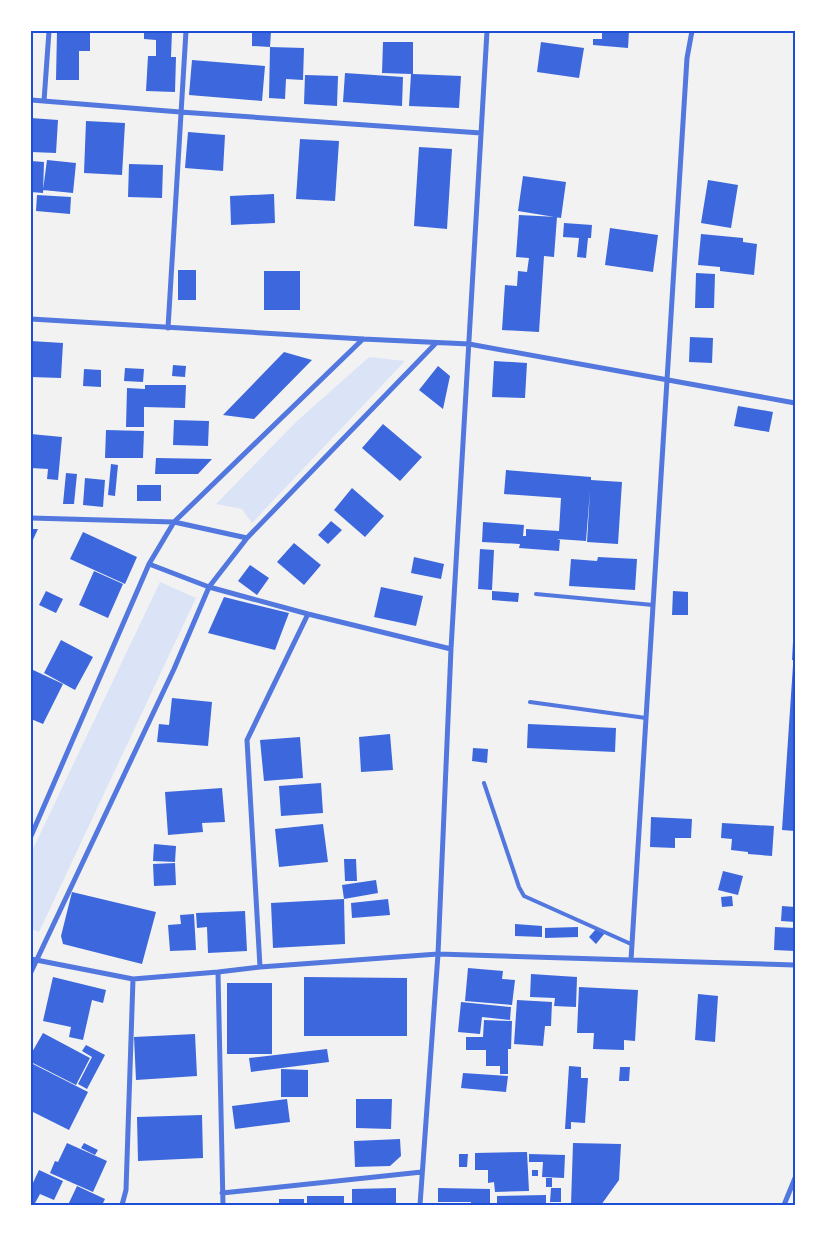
<svg xmlns="http://www.w3.org/2000/svg" width="826" height="1236" viewBox="0 0 826 1236" font-family="Karla,sans-serif">
<style>
.green{fill:#dbe4f7}
.building{fill:#3d67dc}
.lines{fill:none;stroke-linecap:round;stroke-linejoin:round}
.service{stroke:#5277de;stroke-width:4}
.minor{stroke:#5277de;stroke-width:5}
.neatline{fill:none;stroke:#1d4ed8;stroke-width:2}
</style>
<rect width="100%" height="100%" fill="#f2f2f2"/>
<path class="green" d="M369 357 405 361 252 523 242 509 216 504 296 422Z
M160 582 196 598 39 932 31 929V853Z"/>
<path class="building" d="M57 31H90V51H79V80H56Z
M144 31H172L171 57H176L175 92 146 91 148 56H156V40L144 39Z
M252 31H271L270 47 252 46Z
M612 31H629L628 48 593 45V39H602V33H612Z
M383 42H413V74L461 76 459 108 409 106 411 74 382 73Z
M541 42 584 48 579 78 537 72Z
M270 47 304 48 303 80 286 79 285 99 269 98Z
M192 60 265 66 262 101 189 95Z
M345 73 403 77 402 106 343 102Z
M305 75 338 76 337 106 304 104Z
M31 118 58 120 56 153 31 152Z
M86 121 125 123 122 175 84 173Z
M188 132 225 135 223 171 185 168Z
M300 139 339 141 335 201 296 199Z
M419 147 452 149 447 229 414 226Z
M47 160 76 163 73 193 43 190Z
M31 161 44 162 43 193 31 192Z
M129 164 163 165 162 198 128 197Z
M523 176 566 182 561 218 518 211Z
M708 180 738 185 731 228 701 223Z
M274 194 275 223 231 225 230 196Z
M37 195 71 197 70 214 36 211Z
M519 215 557 217 554 257 544 256 539 332 502 330 505 285 517 286 518 271 527 272 529 258 516 257Z
M564 223 592 225 591 238H588L586 258 577 257 579 238 563 237Z
M610 228 658 235 653 272 605 265Z
M701 234 743 238V242L757 244 754 275 720 271V267L698 265Z
M178 270H196V300H178Z
M264 271H300V310H264Z
M696 273 715 274 714 308H695Z
M690 337 713 338 712 363 689 362Z
M31 341 63 343 61 378 31 377Z
M284 352 312 360 254 419 223 415Z
M494 361 527 363 525 398 492 397Z
M173 365 186 366 185 377 172 376Z
M438 366 450 376 443 409 419 390Z
M125 368 144 369 143 382 124 381Z
M84 369 101 370V387L83 386Z
M145 385H186L185 408 144 407V427H126L127 388 145 389Z
M738 406 773 412 769 432 734 426Z
M174 420 209 421 208 446 173 445Z
M383 424 422 457 400 481 362 448Z
M106 430 144 431 143 458H105Z
M31 434 62 437 58 480 47 479 48 469 31 468Z
M156 458 212 459 198 474H155Z
M111 464 118 465 115 496 108 495Z
M506 470 591 477V480L622 482 618 544 587 542 590 491 586 541 557 539 560 540 559 551 519 548 520 544 482 542 483 522 524 525 523 536H526V529L559 531 561 498 504 494Z
M66 473 77 474 74 504H63Z
M85 478 105 480 103 507 83 505Z
M137 485H161V501H137Z
M352 488 384 516 365 537 334 510Z
M331 521 342 530 328 544 318 535Z
M31 529H38L31 544Z
M83 532 137 557 125 584 70 559Z
M294 543 321 565 304 585 277 562Z
M480 549 494 550 492 590 478 589Z
M414 557 444 564 441 579 411 573Z
M598 557 637 559 635 590 569 586 571 559 597 561Z
M250 565 269 578 257 595 238 581Z
M94 571 123 584 108 618 79 605Z
M381 587 423 596 416 626 374 617Z
M46 591 63 599 56 613 39 605Z
M492 591 519 593 518 602 492 600Z
M673 591 688 592V615H672Z
M224 597 289 613 275 650 208 633Z
M61 640 93 657 75 690 44 673Z
M793 642H795V660H792Z
M793 665 795 666V831L782 830Z
M31 669 63 684 43 724 31 719Z
M172 698 212 702 208 746 157 742 159 724 169 725Z
M528 724 616 728 615 752 527 748Z
M390 734 393 770 361 772 359 737Z
M300 737 303 778 264 781 260 740Z
M473 748 488 749 487 763 472 761Z
M321 783 323 813 281 816 279 786Z
M222 788 225 822 202 823 203 832 168 835 165 792Z
M651 817 692 819 691 838H675V848L650 847Z
M722 823 774 826 772 856 748 854V852L731 850 732 839 721 838Z
M323 824 328 862 279 867 275 829Z
M154 844 176 846 175 862 153 861Z
M344 859H356L357 881H345Z
M175 863 176 885 154 886 153 864Z
M723 871 743 876 738 895 718 890Z
M376 880 378 893 344 899 342 885Z
M72 892 156 912 142 964 63 944 61 936Z
M732 896 733 906 722 907 721 897Z
M344 899 345 944 273 948 271 903Z
M388 899 390 915 352 918 351 903Z
M782 906 795 907V922L781 921Z
M245 911 247 951 208 953 207 927 197 928 196 913Z
M194 914 196 950 170 951 168 925 181 924 180 915Z
M515 924 542 926V937L515 936Z
M578 927V937L545 938V928Z
M775 927 795 928V951L774 950Z
M596 929 605 933 596 944 589 937Z
M468 968 503 971 502 979 515 980 512 1005 465 1001Z
M531 974 577 977 576 1007 554 1006 555 998 530 997Z
M53 977 106 990 103 1003 92 1000 83 1040 69 1037 71 1027 43 1021Z
M304 977 407 978V1036H304Z
M227 983H272V1054H227Z
M579 987 638 990 635 1041 624 1040V1050L593 1049 594 1033H577Z
M698 994 718 996 715 1042 695 1040Z
M517 1000 552 1002 551 1026H545L543 1046 514 1044Z
M461 1002 511 1007 510 1020 482 1017 480 1034 458 1032Z
M484 1020 512 1021 511 1049H508V1074H500V1066H486V1050H466V1037H483Z
M43 1033 90 1058 76 1085 31 1062V1054Z
M195 1034 197 1076 136 1080 134 1037Z
M86 1045 105 1055 87 1089 78 1084 92 1057 82 1051Z
M327 1049 329 1062 251 1072 249 1058Z
M31 1063 88 1092 69 1130 31 1111Z
M569 1066 581 1067V1078H588L585 1123 571 1122V1129H565Z
M620 1067H630L629 1081H619Z
M281 1069 308 1070V1097H281Z
M463 1073 508 1076 506 1092 461 1088Z
M287 1099 290 1122 235 1129 232 1106Z
M356 1099H392L391 1129 356 1128Z
M202 1115 203 1158 138 1161 137 1117Z
M400 1139 401 1156 390 1166 355 1167 354 1141Z
M67 1143 107 1161 93 1192 50 1173 55 1161 58 1162Z
M84 1143 98 1150 95 1155 81 1148Z
M573 1143 621 1144 619 1180 601 1205 571 1204Z
M527 1152 529 1191 495 1192 494 1182 488 1183V1170H475V1153Z
M459 1154H468L467 1167H459Z
M529 1154 565 1155 564 1178 542 1177 543 1162H529Z
M39 1170 63 1181 54 1200 40 1194 34 1205H32L31 1187Z
M532 1170H538V1176H532Z
M546 1178H552V1187H546Z
M77 1186 105 1199 102 1205H68Z
M396 1188V1205L352 1204V1189Z
M438 1188 490 1189V1205H471V1202H438Z
M551 1188H561V1202H550Z
M546 1195V1205H497V1196Z
M307 1196H344V1205H307Z
M279 1199H304V1205H279Z"/>
<g class="lines">
<path class="service" d="M536 594 653 605
M530 702 646 718
M484 783 519 887 524 896 631 944"/>
<path class="minor" d="M31 100 180 112 481 133
M44 101 49 31
M31 319 363 339 469 344 795 403
M168 328 186 31
M31 518 174 522 247 538
M149 564 209 587 308 614 451 649
M31 836 149 564 174 522 363 339
M31 959 133 979 218 972 260 967 438 954 795 965
M631 960 687 58 692 31
M260 967 247 740 308 614
M31 972 174 669 209 587 247 538 436 343
M218 972 223 1205
M222 1193 422 1172
M122 1205 126 1190 133 979
M420 1205 438 954 451 649 487 31
M784 1205 795 1178"/>
</g>
<rect width="826" height="1236" fill="none" stroke="#ffffff" stroke-width="65"/>
<rect x="32" y="32" width="762" height="1172" class="neatline"/>
</svg>
